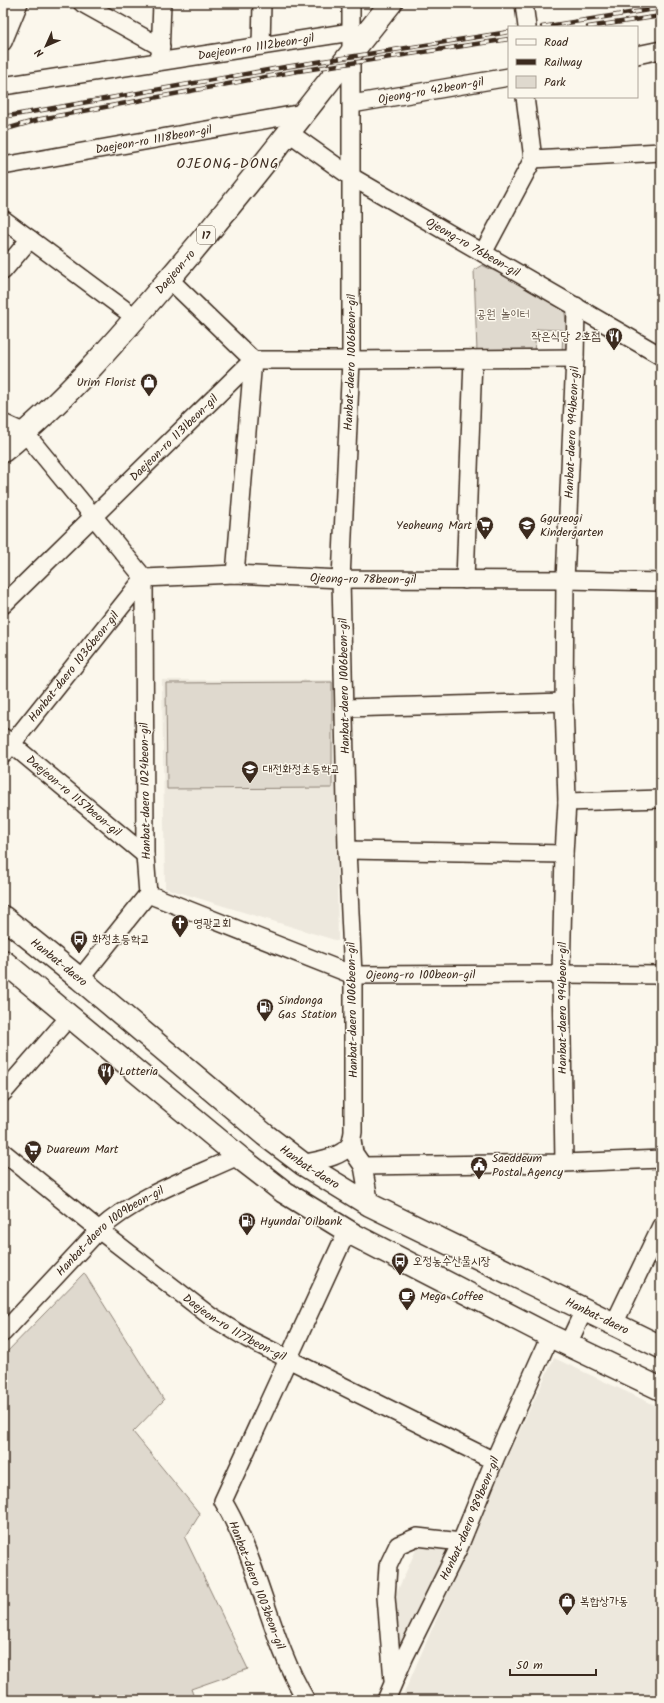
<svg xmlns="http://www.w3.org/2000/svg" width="664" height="1703" viewBox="0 0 664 1703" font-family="Kalam,'Poor Story',sans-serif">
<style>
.built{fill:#ede8dd}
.green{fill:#dfd9ce;stroke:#8d8276}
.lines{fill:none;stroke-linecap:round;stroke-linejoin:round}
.minor-casing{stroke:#3b2a1e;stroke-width:20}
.major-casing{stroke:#3b2a1e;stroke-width:25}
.minor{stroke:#fbf7ec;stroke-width:17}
.major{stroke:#fbf7ec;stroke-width:22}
.rail-casing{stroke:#3b2a1e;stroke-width:4.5}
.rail{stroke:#fbf7ec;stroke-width:3;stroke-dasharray:9;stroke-linecap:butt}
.labels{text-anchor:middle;stroke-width:3;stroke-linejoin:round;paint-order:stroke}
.shield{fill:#fbf7ec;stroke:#75685c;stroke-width:1}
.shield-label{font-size:11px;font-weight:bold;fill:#3b2a1e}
.street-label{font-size:12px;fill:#3b2a1e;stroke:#fbf7ec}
.park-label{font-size:12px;fill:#64564a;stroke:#fbf7ec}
.poi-label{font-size:12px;fill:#3b2a1e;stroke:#fbf7ec;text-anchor:start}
.quarter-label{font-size:14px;letter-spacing:1px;fill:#3b2a1e;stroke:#fbf7ec}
</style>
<rect width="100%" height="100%" fill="#fbf7ec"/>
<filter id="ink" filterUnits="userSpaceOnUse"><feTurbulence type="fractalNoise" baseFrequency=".025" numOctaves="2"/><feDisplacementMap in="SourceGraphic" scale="8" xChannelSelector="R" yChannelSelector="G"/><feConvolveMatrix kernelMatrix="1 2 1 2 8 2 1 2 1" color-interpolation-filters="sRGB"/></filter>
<g filter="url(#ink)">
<path class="built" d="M162 680H334L338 941 165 888Z
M554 1358 661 1408V1700H401L478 1524 485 1504Z
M420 1541 454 1544 404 1652 396 1649 392 1603Z"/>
<path class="green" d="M482 265 564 305 569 348 562 352 563 330 537 329 534 350 477 352 474 270Z
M332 682V788L167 789 166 683Z
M84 1273 164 1400 133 1432 200 1514 185 1538 248 1669 191 1689 195 1700H3V1356Z"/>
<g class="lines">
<g class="minor-casing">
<g id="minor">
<path d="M82 3 161 47"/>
<path d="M524 3 527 27"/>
<path d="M3 42 19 3"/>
<path d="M261 46 262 3"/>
<path d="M637 55 661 50"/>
<path d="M160 57 162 3"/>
<path id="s1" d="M3 86 351 32"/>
<path id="s2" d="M352 104 509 77"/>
<path id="s3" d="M288 132 350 176 661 356"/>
<path d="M533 159 661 152"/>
<path id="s4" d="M3 166 303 113"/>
<path d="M3 219 136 318"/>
<path d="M483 253 533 159 525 97"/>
<path d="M3 271 30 239"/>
<path d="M169 279 253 360H351L575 358"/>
<path id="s5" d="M3 423 25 433 144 578 235 574 341 579 565 580 661 582"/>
<path d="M235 574 253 360"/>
<path d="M465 580 473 359"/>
<path id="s6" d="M3 605 253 360"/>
<path d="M345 708 564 702"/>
<path id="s7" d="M3 737 145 855"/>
<path id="s8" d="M3 755 144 578"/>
<path d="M567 802 661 799"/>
<path d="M347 850 564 854"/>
<path id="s9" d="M148 894 353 975 561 974 661 975"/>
<path d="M80 979 148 894 145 855 144 578"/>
<path d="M3 1093 70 1016"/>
<path d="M352 1140 354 1153 363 1166 564 1163 661 1159"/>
<path id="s10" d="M3 1152 99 1230 210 1316 248 1339 494 1461"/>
<path id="s11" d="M564 1163 561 974 564 854 567 802 564 702 565 580 575 358 576 306"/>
<path id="s12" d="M303 1164C317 1160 339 1158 348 1147 352 1143 352 1137 353 1132V975L347 850 341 579 351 360V3"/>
<path d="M363 1166 370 1205"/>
<path d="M614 1324 661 1226"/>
<path id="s13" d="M3 1333 99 1230C138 1195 191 1178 238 1156"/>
<path d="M568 1344 584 1310"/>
<path d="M393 1680 386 1597 388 1566 398 1545 417 1537 461 1542"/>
<path d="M306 1700C269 1638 260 1563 223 1501L347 1231"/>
<path id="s14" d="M386 1700 405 1656 459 1547 494 1461 550 1336"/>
</g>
</g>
<g class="major-casing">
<g id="major">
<path id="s15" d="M3 451C65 401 117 340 169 279 246 190 317 95 391 3"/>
<path id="s16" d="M3 917 80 979 265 1135 303 1164 370 1205 661 1347"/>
<path d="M3 961 244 1161 284 1192 354 1235 550 1336 661 1389"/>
</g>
</g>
<use href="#minor" class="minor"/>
<use href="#major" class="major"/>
<g class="rail-casing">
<path id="rail" d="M542 27 661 8
M588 27 661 16
M3 117 285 67 509 32
M3 130 41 119 292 72 509 39"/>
</g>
<use href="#rail" class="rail"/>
</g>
</g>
<defs>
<g id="restaurant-pin" transform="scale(0.9)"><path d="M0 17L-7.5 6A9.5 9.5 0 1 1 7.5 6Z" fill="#3b2a1e" stroke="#fbf7ec"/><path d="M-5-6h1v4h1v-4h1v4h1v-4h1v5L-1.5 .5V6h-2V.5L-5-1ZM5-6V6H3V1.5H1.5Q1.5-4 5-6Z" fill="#fff"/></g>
<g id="shop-pin" transform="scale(0.9)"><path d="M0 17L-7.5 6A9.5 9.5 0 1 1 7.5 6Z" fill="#3b2a1e" stroke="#fbf7ec"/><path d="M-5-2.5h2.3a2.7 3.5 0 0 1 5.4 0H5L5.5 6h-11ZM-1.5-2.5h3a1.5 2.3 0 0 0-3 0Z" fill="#fff"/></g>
<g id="supermarket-pin" transform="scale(0.9)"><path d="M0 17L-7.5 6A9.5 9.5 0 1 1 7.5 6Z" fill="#3b2a1e" stroke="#fbf7ec"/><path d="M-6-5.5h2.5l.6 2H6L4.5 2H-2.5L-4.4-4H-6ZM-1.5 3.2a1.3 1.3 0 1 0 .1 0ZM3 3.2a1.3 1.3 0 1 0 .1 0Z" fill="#fff"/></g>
<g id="school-pin" transform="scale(0.9)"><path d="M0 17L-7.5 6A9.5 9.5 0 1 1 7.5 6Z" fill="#3b2a1e" stroke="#fbf7ec"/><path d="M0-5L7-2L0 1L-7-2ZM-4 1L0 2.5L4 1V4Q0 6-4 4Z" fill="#fff"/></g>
<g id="church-pin" transform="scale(0.9)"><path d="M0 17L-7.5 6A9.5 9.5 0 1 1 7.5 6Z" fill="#3b2a1e" stroke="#fbf7ec"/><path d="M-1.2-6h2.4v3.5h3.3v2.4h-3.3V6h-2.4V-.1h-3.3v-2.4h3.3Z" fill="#fff"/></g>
<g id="bus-pin" transform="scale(0.9)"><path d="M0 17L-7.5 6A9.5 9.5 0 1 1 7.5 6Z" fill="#3b2a1e" stroke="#fbf7ec"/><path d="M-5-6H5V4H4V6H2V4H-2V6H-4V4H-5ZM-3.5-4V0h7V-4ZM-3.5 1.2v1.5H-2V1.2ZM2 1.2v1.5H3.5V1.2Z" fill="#fff"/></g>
<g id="fuel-pin" transform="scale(0.9)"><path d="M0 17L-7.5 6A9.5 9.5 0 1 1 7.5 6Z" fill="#3b2a1e" stroke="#fbf7ec"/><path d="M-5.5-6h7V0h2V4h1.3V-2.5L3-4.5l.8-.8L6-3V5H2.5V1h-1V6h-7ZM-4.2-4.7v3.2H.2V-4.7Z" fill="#fff"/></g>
<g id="civic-pin" transform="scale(0.9)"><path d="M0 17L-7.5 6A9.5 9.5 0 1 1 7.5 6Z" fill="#3b2a1e" stroke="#fbf7ec"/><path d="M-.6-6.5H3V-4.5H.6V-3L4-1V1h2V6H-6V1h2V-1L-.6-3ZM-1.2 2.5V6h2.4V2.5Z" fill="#fff"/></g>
<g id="cafe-pin" transform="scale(0.9)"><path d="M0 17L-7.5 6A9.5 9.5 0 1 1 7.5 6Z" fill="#3b2a1e" stroke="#fbf7ec"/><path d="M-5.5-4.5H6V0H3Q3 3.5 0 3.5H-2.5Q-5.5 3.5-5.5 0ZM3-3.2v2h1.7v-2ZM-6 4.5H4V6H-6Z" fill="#fff"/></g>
</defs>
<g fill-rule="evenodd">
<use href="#restaurant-pin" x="614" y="336"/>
<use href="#shop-pin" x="149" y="382"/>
<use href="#supermarket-pin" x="485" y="525"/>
<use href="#school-pin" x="527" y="525"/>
<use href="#school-pin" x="250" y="769"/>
<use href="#church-pin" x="180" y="923"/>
<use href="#bus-pin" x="79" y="939"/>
<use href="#fuel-pin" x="265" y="1007"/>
<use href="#restaurant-pin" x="106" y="1071"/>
<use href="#supermarket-pin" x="33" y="1149"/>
<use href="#civic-pin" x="479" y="1165"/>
<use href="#fuel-pin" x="247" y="1221"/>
<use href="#bus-pin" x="400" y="1261"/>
<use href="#cafe-pin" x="407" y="1296"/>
<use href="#shop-pin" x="567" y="1601"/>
</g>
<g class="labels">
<rect class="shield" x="197" y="226" width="18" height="18" rx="3"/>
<g class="shield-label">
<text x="206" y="239">17</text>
</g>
<g class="street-label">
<text dy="4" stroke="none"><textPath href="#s1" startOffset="256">Daejeon-ro 1112beon-gil</textPath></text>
<text dy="4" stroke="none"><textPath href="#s2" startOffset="80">Ojeong-ro 42beon-gil</textPath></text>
<text dy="4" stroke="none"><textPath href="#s4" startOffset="153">Daejeon-ro 1118beon-gil</textPath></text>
<text dy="4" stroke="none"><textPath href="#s3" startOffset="218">Ojeong-ro 76beon-gil</textPath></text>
<text dy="4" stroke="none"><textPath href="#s15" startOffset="249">Daejeon-ro</textPath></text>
<text dy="4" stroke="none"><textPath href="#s12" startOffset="835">Hanbat-daero 1006beon-gil</textPath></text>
<text dy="4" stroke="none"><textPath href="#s11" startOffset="731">Hanbat-daero 994beon-gil</textPath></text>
<text dy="4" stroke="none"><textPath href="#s6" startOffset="239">Daejeon-ro 1131beon-gil</textPath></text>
<text dy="4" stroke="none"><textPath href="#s5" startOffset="431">Ojeong-ro 78beon-gil</textPath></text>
<text dy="4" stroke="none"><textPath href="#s8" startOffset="113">Hanbat-daero 1036beon-gil</textPath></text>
<text transform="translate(344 686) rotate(-91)" y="4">Hanbat-daero 1006beon-gil</text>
<text transform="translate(145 791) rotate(-91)" y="4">Hanbat-daero 1024beon-gil</text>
<text dy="4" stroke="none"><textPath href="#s7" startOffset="92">Daejeon-ro 1157beon-gil</textPath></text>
<text dy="4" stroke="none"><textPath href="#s16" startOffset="72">Hanbat-daero</textPath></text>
<text dy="4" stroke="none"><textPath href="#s9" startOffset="288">Ojeong-ro 100beon-gil</textPath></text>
<text transform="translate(562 1008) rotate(-90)" y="4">Hanbat-daero 994beon-gil</text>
<text transform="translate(352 1010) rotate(-91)" y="4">Hanbat-daero 1006beon-gil</text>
<text dy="4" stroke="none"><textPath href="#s16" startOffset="396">Hanbat-daero</textPath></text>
<text dy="4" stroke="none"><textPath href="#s13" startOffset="149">Hanbat-daero 1009beon-gil</textPath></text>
<text dy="4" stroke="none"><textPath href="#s16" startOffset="720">Hanbat-daero</textPath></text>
<text dy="4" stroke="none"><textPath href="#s10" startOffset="291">Daejeon-ro 1177beon-gil</textPath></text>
<text dy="4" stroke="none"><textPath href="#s14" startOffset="200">Hanbat-daero 989beon-gil</textPath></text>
<text transform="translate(257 1585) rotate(69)" y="4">Hanbat-daero 1003beon-gil</text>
</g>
<g class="park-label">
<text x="503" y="318">공원 놀이터</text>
</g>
<g class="poi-label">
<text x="601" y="340" text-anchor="end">작은식당 2호점</text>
<text x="136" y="386" text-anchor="end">Urim Florist</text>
<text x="540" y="522">Ggureogi<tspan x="540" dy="14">Kindergarten</tspan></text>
<text x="472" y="529" text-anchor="end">Yeoheung Mart</text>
<text x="263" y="773">대전화정초등학교</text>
<text x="193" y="927">영광교회</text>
<text x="92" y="943">화정초등학교</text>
<text x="278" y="1004">Sindonga<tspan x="278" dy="14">Gas Station</tspan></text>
<text x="119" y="1075">Lotteria</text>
<text x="46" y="1153">Duareum Mart</text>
<text x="492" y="1162">Saeddeum<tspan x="492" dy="14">Postal Agency</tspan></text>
<text x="260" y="1225">Hyundai Oilbank</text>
<text x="413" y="1265">오정농수산물시장</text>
<text x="420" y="1300">Mega Coffee</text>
<text x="580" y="1605">복합상가동</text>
</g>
<g class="quarter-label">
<text x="228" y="168">OJEONG-DONG</text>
</g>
</g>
<rect width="664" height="1703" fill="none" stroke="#fbf7ec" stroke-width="16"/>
<rect x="8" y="8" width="648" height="1687" fill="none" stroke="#3b2a1e" stroke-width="1.5" filter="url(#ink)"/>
<rect x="508" y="26" width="130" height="72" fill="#fbf7ec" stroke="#aea59a"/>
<rect x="516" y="39" width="20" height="6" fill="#fbf7ec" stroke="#aea59a"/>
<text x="544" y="46" font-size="12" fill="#3b2a1e">Road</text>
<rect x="516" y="59" width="20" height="6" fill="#3b2a1e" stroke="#aea59a"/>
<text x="544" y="66" font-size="12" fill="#3b2a1e">Railway</text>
<rect x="516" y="76" width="20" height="12" fill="#dfd9ce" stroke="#aea59a"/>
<text x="544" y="86" font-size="12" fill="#3b2a1e">Park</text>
<g transform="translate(46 46) rotate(225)" stroke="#fbf7ec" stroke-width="3" paint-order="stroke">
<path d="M0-3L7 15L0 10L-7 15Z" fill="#3b2a1e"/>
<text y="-6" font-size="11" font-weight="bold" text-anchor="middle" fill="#3b2a1e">N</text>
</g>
<path d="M510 1669v6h86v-6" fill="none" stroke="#3b2a1e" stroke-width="2"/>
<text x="516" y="1669" font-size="12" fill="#3b2a1e" stroke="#fbf7ec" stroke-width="3" paint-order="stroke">50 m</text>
</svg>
